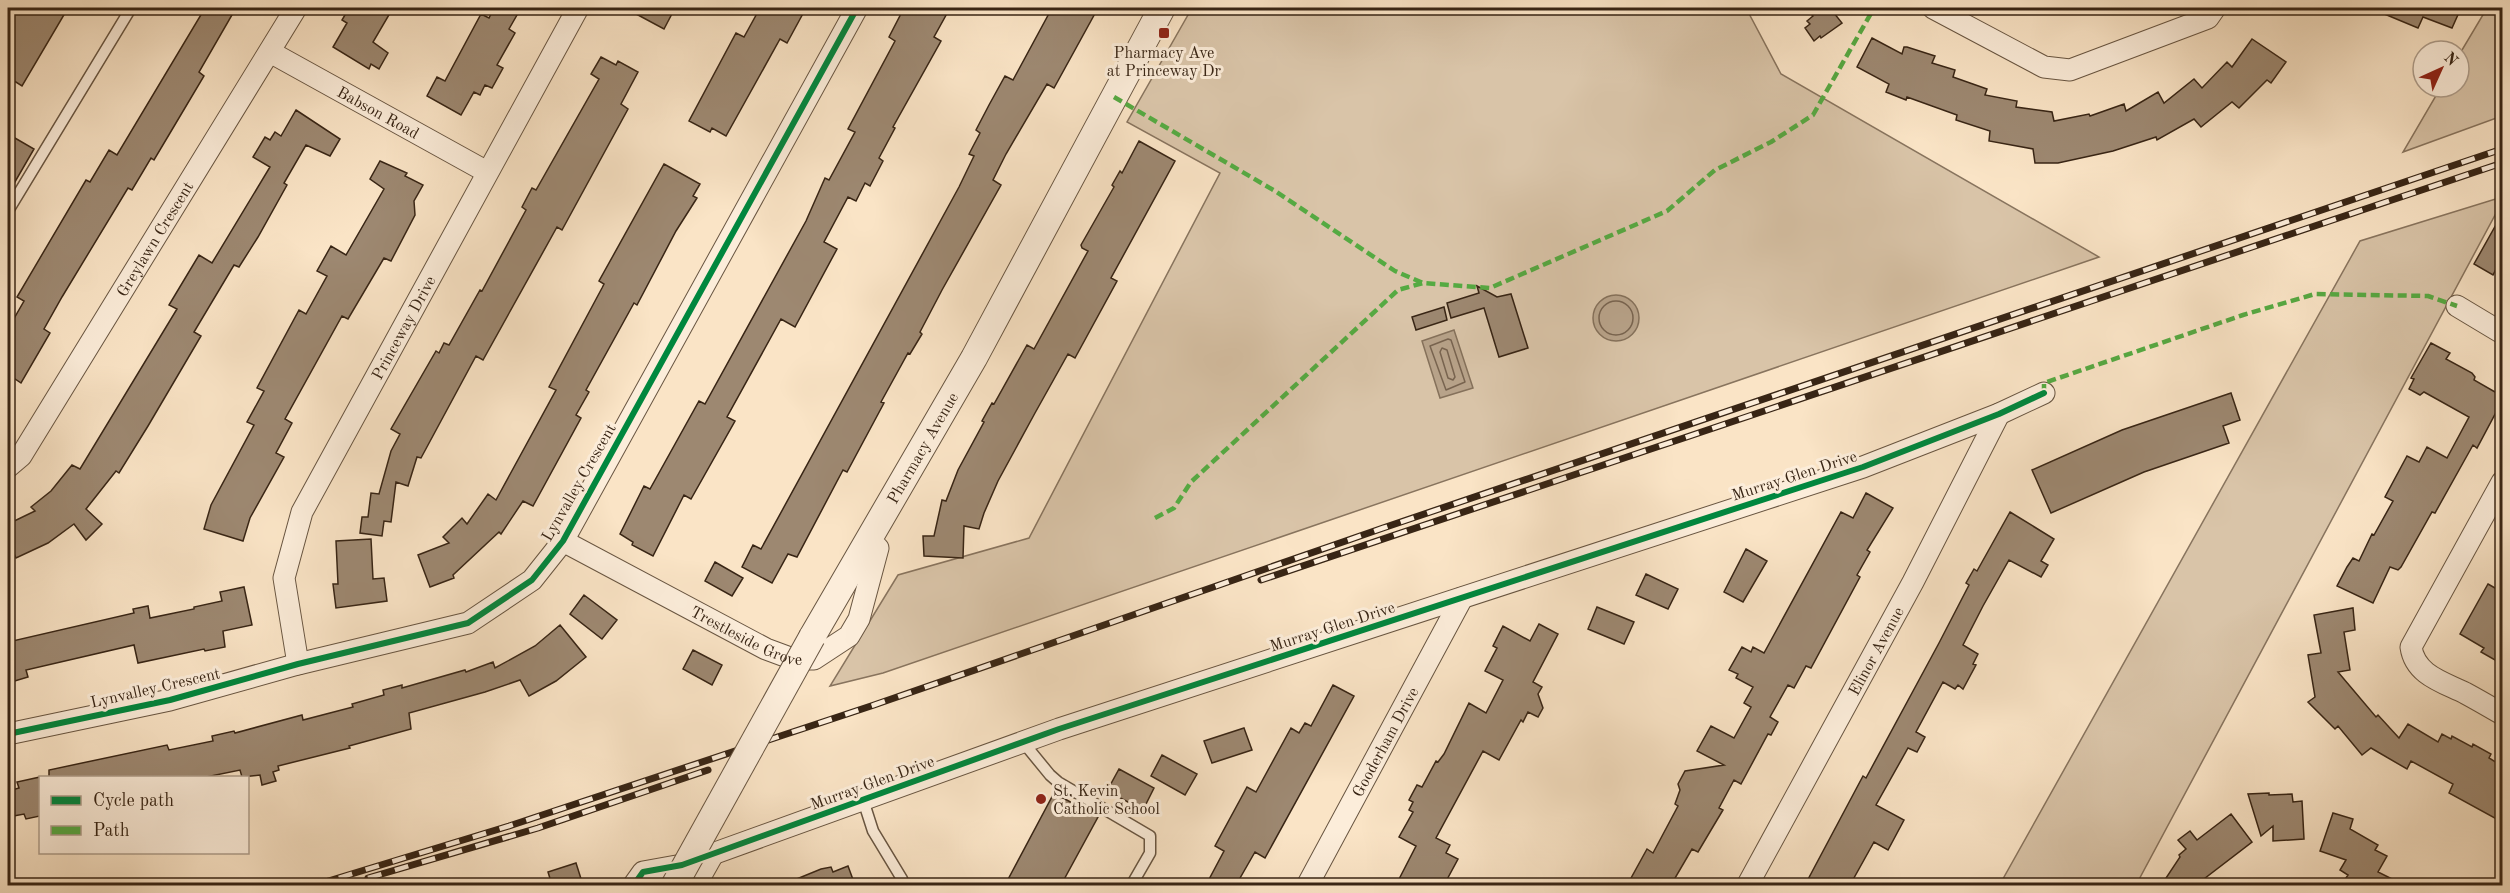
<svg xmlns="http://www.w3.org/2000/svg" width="2510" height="893" viewBox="0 0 2510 893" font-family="'Old Standard TT',serif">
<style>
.green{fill:#d9c4a8;stroke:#88745e;stroke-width:1.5}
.water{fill:#b8a38a;stroke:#85715b;stroke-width:1.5}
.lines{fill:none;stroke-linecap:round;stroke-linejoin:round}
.shore{stroke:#786450;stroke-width:1.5}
.building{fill:#9d8871;stroke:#382515;stroke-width:1.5}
.service-casing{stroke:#685541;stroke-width:13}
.minor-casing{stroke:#685541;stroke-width:23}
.tertiary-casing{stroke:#685541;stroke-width:28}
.service{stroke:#fcedda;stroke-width:10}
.minor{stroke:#fcedda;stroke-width:21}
.tertiary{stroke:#fcedda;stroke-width:26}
.rail-casing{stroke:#382515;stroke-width:7}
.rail{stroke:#fcedda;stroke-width:4.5;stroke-dasharray:14;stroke-linecap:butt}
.tertiary-bridge-casing{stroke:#685541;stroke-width:28;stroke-linecap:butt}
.tertiary-bridge{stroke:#fcedda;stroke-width:26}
.quiet{stroke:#55aa42;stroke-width:4.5;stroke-dasharray:9 4.5;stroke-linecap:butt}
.cycleway-casing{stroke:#fcedda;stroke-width:10}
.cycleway{stroke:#00873e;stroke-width:6}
.poi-dot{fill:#8f2418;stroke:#fcedda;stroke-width:2}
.labels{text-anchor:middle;stroke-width:6;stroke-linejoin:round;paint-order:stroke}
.poi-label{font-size:16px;fill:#382515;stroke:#fcedda}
.street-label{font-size:16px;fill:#382515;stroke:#fcedda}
</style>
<rect width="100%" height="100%" fill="#fae4c6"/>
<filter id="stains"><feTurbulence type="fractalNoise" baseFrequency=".00333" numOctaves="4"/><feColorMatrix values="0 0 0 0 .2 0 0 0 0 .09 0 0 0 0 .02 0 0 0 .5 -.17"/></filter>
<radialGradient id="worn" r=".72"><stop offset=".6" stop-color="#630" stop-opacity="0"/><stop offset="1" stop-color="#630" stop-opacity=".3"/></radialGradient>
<path class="green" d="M1192 8H1746L1781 74 2099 257 883 673 830 686 898 575 1029 538 1220 173 1127 122Z
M2487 8H2502V116L2403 152 2441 87H2459V55Z
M2502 197V202L2136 885 1999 886 2360 241Z"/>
<path class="water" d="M1593 318a23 23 0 1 1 46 0a23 23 0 1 1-46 0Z
M1454 330 1473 388 1440 398 1422 341Z"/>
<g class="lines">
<path class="shore" d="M1599 318a17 17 0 1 1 34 0a17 17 0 1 1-34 0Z
M1448 339 1451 340 1465 382 1446 390 1430 346Z
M1442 348 1447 350 1455 377 1453 380 1448 378 1440 352Z"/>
</g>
<path class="building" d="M13 8H68L22 86 8 77V18Z
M205 8H236L199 72 204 76 173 128 154 160 151 158 132 190 128 188 62 297 44 329 50 333 21 383 8 374V329L24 301 17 297 86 180 90 182 109 150 117 155Z
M349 8H393L373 42 388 53 379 69 371 64 369 69 333 47 347 23 342 20Z
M494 8H521L509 29 515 33 497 65 503 68 492 88 485 85 480 95 474 92 461 115 427 96 437 77 445 81 481 14 489 18Z
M625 8H675L664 29Z
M760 8H806L787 43 780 39 726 136 712 128 710 132 689 121 736 33 744 37Z
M904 8H950L934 37 941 41 893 127 895 128 879 158 883 161 870 186 865 183 856 201 848 197 824 242 837 249 795 327 781 319 727 417 735 421 691 499 684 495 653 556 632 545 633 542 620 534 644 486 650 489 699 401 705 404 806 221 825 178 829 180 855 132 848 129 895 41 889 37Z
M1052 8H1098L1054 88 1047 84 1006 154 993 180 1001 185 942 290 920 332 922 334 910 354 908 353 881 402 884 403 847 472 843 470 797 557 788 554 772 583 742 567 753 545 761 549 959 187 974 156 969 154 980 133 976 130 989 105 1005 76 1013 80Z
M1806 8H1830L1842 23 1821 38 1820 36 1814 41 1805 28 1810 24 1807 21 1813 16Z
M2370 8H2461L2452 28 2423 17 2418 28Z
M1872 38 1902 54 1904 47H1907L1935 56 1932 63 1955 70 1953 77 1987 89 1985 95 2017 101 2016 107 2052 112 2054 121 2089 114 2090 116 2124 104 2126 111 2158 92 2164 103 2194 79 2202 88 2227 62 2232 67 2252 39 2286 62 2271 83 2267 80 2239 108 2232 102 2201 127 2194 119 2157 140 2156 137 2113 151 2058 163H2035L2033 149 1989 141 1990 131 1956 120 1957 115 1907 97 1906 100 1886 92 1889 84 1857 67Z
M601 57 616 65 618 61 638 72 621 104 628 109 562 230 557 227 483 360 476 356 421 458 417 457 408 486 396 482 391 522 384 521 382 536 360 533 362 517H368L371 493 379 494 391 451 400 434 391 429 436 351 439 353 444 343 449 345 480 290 482 291 526 210 522 207 532 188 536 190 599 79 591 74Z
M296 110 340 139 330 156 306 145 284 183 287 185 258 237 239 267 234 265 194 332 201 336 148 426 119 473 116 471 86 509 102 524 86 540 74 524 48 543 16 558 8 540V524L35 511 31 507 51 491 72 465 80 469 177 309 169 305 199 255 212 263 270 167 253 157 265 137 270 140 275 132 281 136Z
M8 134 34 149 8 194Z
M1139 141 1175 161 1111 278 1117 281 1075 358 1068 354 1035 413 998 481 984 513 979 529 964 526 963 558 924 556 923 536H934L942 500 946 501 958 470 984 422 982 421 992 403 994 404 1027 345 1034 349 1088 251 1082 248 1081 245 1114 187 1112 185 1120 171 1122 173Z
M380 161 407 173 405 176 423 185 414 201 415 215 391 261 384 258 348 319 342 316 285 419 292 423 276 453 284 457 250 518 243 541 204 529 211 505 254 425 247 422 264 391 257 388 299 310 306 314 327 276 317 271 331 246 346 255 384 189 370 179Z
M664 164 700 184 693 196 697 198 676 231 637 305 634 303 586 390 589 392 576 415 581 418 533 506 523 501 501 534 499 532 453 575 454 578 430 587 418 555 449 543 443 537 462 518 467 524 488 494 496 500 556 390 549 387 602 288 604 284 599 281Z
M2502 214V257L2493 275 2474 264Z
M1477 286 1497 297 1511 294 1528 348 1499 357 1484 308 1451 318 1447 303 1479 293Z
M1444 307 1447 320 1416 330 1412 317Z
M2431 343 2450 353 2446 359 2472 373 2475 377 2474 380 2502 396V401L2477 448 2473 445 2435 513 2432 512 2401 567 2398 570 2390 567 2373 603 2337 586 2347 567 2353 558 2359 561 2372 534 2374 535 2393 501 2385 497 2407 456 2419 462 2427 447 2447 458 2469 417 2424 392 2420 395 2409 389 2414 379 2411 378Z
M2231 393 2240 420 2223 426 2229 443 2144 472 2051 513 2032 470 2122 430Z
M1866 493 1893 508 1867 550 1870 552 1857 575 1860 577 1811 668 1806 666 1794 688 1788 685 1770 717 1778 722 1771 735 1768 734 1741 784 1734 780 1719 808 1723 810 1714 825 1698 852 1692 849 1671 885H1641L1630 880 1647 849 1653 853 1678 806 1675 804 1680 790 1678 784 1685 771 1724 765 1697 751 1711 726 1734 738 1751 707 1744 703 1753 687 1736 678 1738 674 1729 670 1742 647 1751 652 1753 647 1764 653 1841 512 1853 518Z
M2010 512 2054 539 2041 561 2048 565 2041 577 2009 560 1983 606 1963 645 1978 654 1973 664 1976 665 1963 689 1958 685 1955 689 1943 682 1916 732 1925 737 1917 752 1908 748 1876 805 1904 820 1888 850 1874 842 1850 885H1805L1863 776 1866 778 1939 643 1969 585 1966 583 1974 569 1977 571Z
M371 539 373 579 384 578 387 601 336 608 333 584H338L336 541Z
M1746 549 1767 561 1743 602 1724 592Z
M715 562 743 578 732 596 705 581Z
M1646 574 1678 589 1668 609 1636 595Z
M2488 584 2502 592V599L2496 613 2502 617V664L2481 652 2484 648 2460 634Z
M244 587 252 625 223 631 225 647 205 651 204 649 138 663 134 645 26 670 28 677 8 683V642L134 613 133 609 148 606 150 618 194 609V607L222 601 220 592Z
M584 595 617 620 602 639 570 614Z
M1597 607 1634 622 1624 644 1588 629Z
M2353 608 2355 630 2344 632 2350 670 2338 672 2376 717 2378 715 2399 738 2408 724 2438 742 2442 734 2451 739 2452 736 2472 747 2473 744 2491 754 2489 758 2502 766V822L2449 793 2453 784 2411 761 2407 769 2371 748 2362 755 2338 726 2335 729 2308 702 2315 697 2308 655 2321 653 2314 615Z
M1539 624 1558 634 1533 682 1542 687 1538 694 1543 708 1538 717 1528 712 1523 722 1521 720 1499 760 1483 751 1436 838 1450 845 1446 853 1458 859 1444 885H1396L1416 846 1399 837 1413 812 1409 810 1413 802 1409 800 1417 785 1422 787 1436 761 1438 762 1444 754 1469 703 1486 713 1503 680 1485 671 1497 648 1493 646 1503 626 1530 641Z
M560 625 586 657 556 681 529 696 520 680 485 692 409 713 411 729 349 746 350 748 278 766 279 770 273 772 276 781 262 785 260 775 242 777 240 770 206 777H49V770L167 745 169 750 213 741 212 736 234 731 235 733 302 715 303 720 353 707 352 704 384 695 383 690 402 685V688L465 670 466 672 493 662 495 668 535 646Z
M693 650 722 665 712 685 683 669Z
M1333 685 1354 696 1265 858 1255 852 1236 885H1206L1224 851 1215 846 1247 787 1256 792 1291 728 1299 733 1305 723 1311 726Z
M1244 728 1252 750 1212 763 1204 741Z
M1162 755 1197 774 1185 795 1151 776Z
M1119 769 1154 788 1143 810 1107 791Z
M40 777V816L26 819 24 814 8 817V791L19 788 17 782Z
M1054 793 1098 817 1061 885H1005Z
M2269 793V795L2292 794 2293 802 2302 801 2304 839 2273 841V826L2261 836 2248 794Z
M2333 813 2353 819 2350 829 2378 845 2375 850 2387 856 2378 872 2404 885H2360L2346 878 2348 875 2340 870 2346 860 2320 851Z
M2231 814 2252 842 2196 885H2176L2166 878 2180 857 2179 855 2186 849 2178 840 2190 831 2197 840Z
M576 863 583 885H552L548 872Z
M848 866 855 885H782L821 869 831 867 833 872Z"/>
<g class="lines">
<g class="service-casing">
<path id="service" d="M8 211 131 8
M1023 742 1050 775 1058 782 1150 836V853L1131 886
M863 800 873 831 902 879"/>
</g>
<g class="minor-casing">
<g id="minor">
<path d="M1933 8 2044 67 2070 70 2208 18 2215 8"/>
<path id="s1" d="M270 52 487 172"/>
<path d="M2457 306 2502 333"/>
<path id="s2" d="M8 467 21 456 296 8"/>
<path d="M2502 482 2411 647C2415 675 2443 682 2465 693 2478 700 2490 707 2502 714"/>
<path id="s3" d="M563 541 766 649 793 659H814L849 636 859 619 878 548"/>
<path id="s4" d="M298 664 284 578 302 512 578 8"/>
<path d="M8 734 170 700 298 664 468 623 532 580 563 541 857 8"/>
<path d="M633 886 643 872 682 865 1059 729 1863 467 1999 414 2044 393"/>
<path d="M695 886 713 854"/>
<path id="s5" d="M1307 886 1462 598"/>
<path id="s6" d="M1747 886 1913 582 1999 414"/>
</g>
</g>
<g class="tertiary-casing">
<g id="tertiary">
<path id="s7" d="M812 637 974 358 1162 8"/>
</g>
</g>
<use href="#service" class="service"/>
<use href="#minor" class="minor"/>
<use href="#tertiary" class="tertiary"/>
<g class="rail-casing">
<path id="rail" d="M1261 580 2502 163
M368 878 538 828 708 770
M312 886 509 826 874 705 1383 528 2502 149"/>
</g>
<use href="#rail" class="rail"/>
<g class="tertiary-bridge-casing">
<path id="tertiary-bridge" d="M674 886 812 637"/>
</g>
<use href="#tertiary-bridge" class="tertiary-bridge"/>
<path class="quiet" d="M1114 97 1275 191 1395 271 1423 283 1490 288 1667 211 1715 170 1771 142 1813 115 1874 8
M2044 393V383L2243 315 2315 294 2428 296 2457 306
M1155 518 1174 508 1191 482 1398 290 1423 283"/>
<g class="cycleway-casing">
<path id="cycleway" d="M8 734 170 700 298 664 468 623 532 580 563 541 857 8
M633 886 643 872 682 865 1059 729 1863 467 1999 414 2044 393"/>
</g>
<use href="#cycleway" class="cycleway"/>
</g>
<g class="poi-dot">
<rect x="1158" y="27" width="12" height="12" rx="3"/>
<circle cx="1041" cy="799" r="6"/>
</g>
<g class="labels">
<g class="poi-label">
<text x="1164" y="58">Pharmacy Ave<tspan x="1164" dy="18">at Princeway Dr</tspan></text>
<text x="1053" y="796" text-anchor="start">St. Kevin<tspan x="1053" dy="18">Catholic School</tspan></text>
</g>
<g class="street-label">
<text dy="6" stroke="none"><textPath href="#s1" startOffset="124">Babson Road</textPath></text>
<text dy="6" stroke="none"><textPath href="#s2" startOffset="272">Greylawn Crescent</textPath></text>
<text dy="6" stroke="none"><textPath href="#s4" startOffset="366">Princeway Drive</textPath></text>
<text dy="6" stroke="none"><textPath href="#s7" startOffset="219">Pharmacy Avenue</textPath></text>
<text transform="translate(1794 475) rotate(-18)" y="6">Murray Glen Drive</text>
<text transform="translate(578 482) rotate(-60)" y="6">Lynvalley Crescent</text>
<text transform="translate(1332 626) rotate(-18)" y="6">Murray Glen Drive</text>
<text dy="6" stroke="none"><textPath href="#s3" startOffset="207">Trestleside Grove</textPath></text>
<text dy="6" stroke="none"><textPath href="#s6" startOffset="268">Elinor Avenue</textPath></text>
<text transform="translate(155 687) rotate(-13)" y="6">Lynvalley Crescent</text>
<text dy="6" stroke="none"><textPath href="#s5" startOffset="164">Gooderham Drive</textPath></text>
<text transform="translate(872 782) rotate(-20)" y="6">Murray Glen Drive</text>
</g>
</g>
<rect width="2510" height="893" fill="none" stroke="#fae4c6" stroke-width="30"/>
<rect x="9" y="9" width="2492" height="875" fill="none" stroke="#382515" stroke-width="3"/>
<rect x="15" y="15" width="2480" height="863" fill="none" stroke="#382515" stroke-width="1.5"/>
<rect x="39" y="776" width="210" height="78" fill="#fcedda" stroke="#ae9d8b" stroke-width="1.5"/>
<rect x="51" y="796" width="30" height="9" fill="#00873e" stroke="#ae9d8b" stroke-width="1.5"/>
<text x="93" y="806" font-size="18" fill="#382515">Cycle path</text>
<rect x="51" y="826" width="30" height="9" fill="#55aa42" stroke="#ae9d8b" stroke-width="1.5"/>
<text x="93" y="836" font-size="18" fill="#382515">Path</text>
<g transform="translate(2441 69) rotate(45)"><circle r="28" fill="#fcedda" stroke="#ae9d8b" stroke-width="1.5"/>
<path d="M0-4.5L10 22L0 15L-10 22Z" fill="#8f2418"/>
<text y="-9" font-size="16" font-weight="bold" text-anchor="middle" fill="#382515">N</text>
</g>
<rect width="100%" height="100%" filter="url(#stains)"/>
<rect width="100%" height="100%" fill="url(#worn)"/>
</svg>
